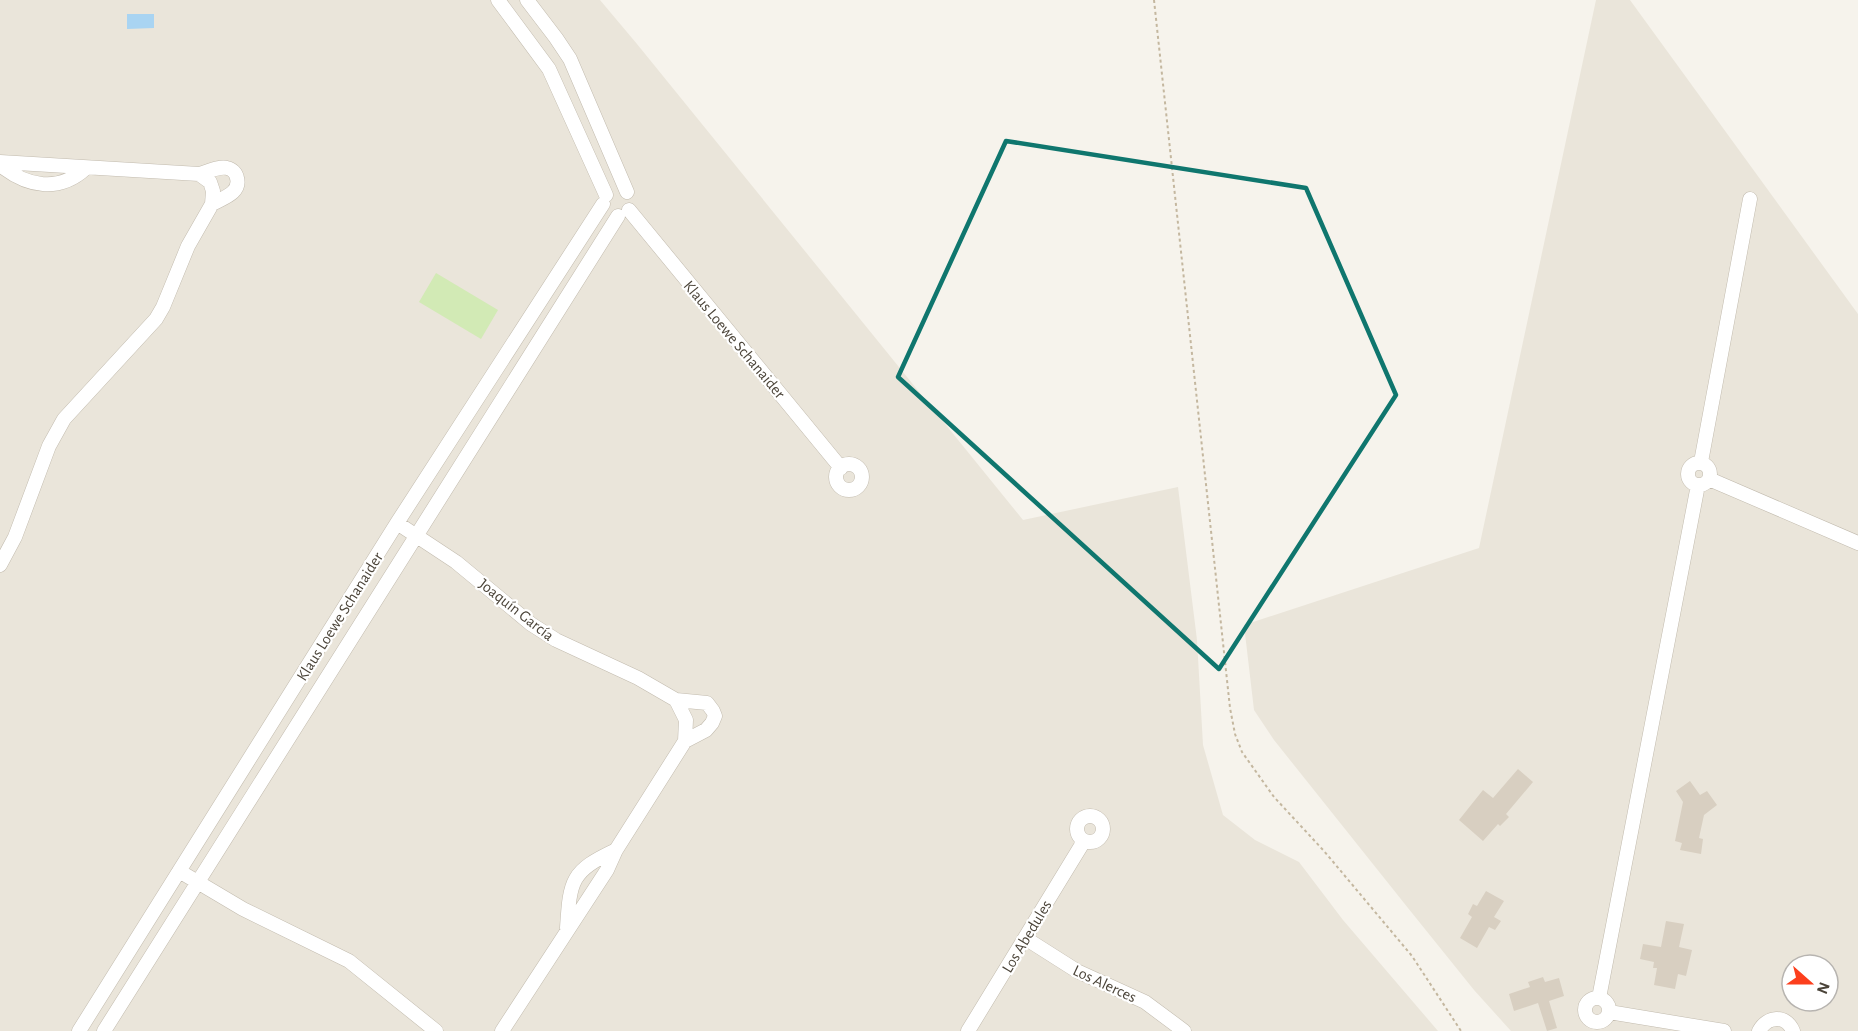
<svg xmlns="http://www.w3.org/2000/svg" width="1858" height="1031" viewBox="0 0 1858 1031" font-family="'Alegreya Sans',sans-serif">
<style>
.residential{fill:#eae5da;fill-rule:evenodd}
.green{fill:#d2eab5}
.water{fill:#a9d4f2}
.building{fill:#d8cfc1}
.lines{fill:none;stroke-linecap:round;stroke-linejoin:round}
.street-casing{stroke:#c2bbae;stroke-width:15}
.path{stroke:#c4b79f;stroke-width:2;stroke-dasharray:3 3;stroke-linecap:butt}
.street{stroke:#fff;stroke-width:14}
.marked{fill:none;stroke:#0f766e;stroke-width:4.5;stroke-linejoin:round}
.labels{text-anchor:middle;stroke-width:4.5;stroke-linejoin:round;paint-order:stroke}
.street-label{font-size:16px;fill:#4b4439;stroke:#fff}
</style>
<rect width="100%" height="100%" fill="#f6f3ec"/>
<path class="residential" d="M0 0H600L637 44 1023 520 1178 487 1197 640 1203 745 1223 815 1255 840 1299 862 1343 920 1438 1031H0Z
M1596 0H1630L1858 314V1031H1511L1474 990 1408 908 1274 740 1254 710 1244 625 1479 548ZM1792 965H1828V1001H1792Z"/>
<path class="green" d="M436 273 498 310 481 339 419 302Z"/>
<path class="water" d="M127 14H154V28L127 29Z"/>
<path class="building" d="M1518 769 1533 782 1506 814 1509 817 1500 826 1498 824 1483 841 1459 820 1483 790 1493 798Z
M1690 781 1700 795 1707 791 1717 805 1704 815 1699 838 1703 839 1701 854 1680 850 1682 843 1675 841 1683 802 1676 791Z
M1486 891 1504 901 1494 917 1501 921 1495 930 1489 927 1477 948 1460 938 1472 917 1468 914 1473 904 1477 906Z
M1666 921 1684 924 1679 947 1692 950 1686 976 1678 974 1675 989 1654 985 1657 968H1653L1654 962 1640 959 1643 944 1661 947Z
M1543 977 1545 982 1559 978 1564 996 1549 1001 1557 1028 1547 1031 1538 1003 1514 1011 1509 994 1530 987 1528 982Z"/>
<g class="lines">
<g class="street-casing">
<path id="street" d="M498 0 549 69 606 195
M527 0 556 38 570 59 627 192
M0 162 199 174 210 182 213 191 212 204 188 246 163 307 156 319 64 419 49 446 15 537 0 565
M0 165C27 187 59 193 86 168
M199 174C207 172 219 166 227 168 232 169 236 173 237 178 241 193 223 198 212 204
M629 210 841 468
M1701 462 1750 199
M1688 474a11 11 0 1 1 22 0a11 11 0 1 1-22 0Z
M836 477a13 13 0 1 1 26 0a13 13 0 1 1-26 0Z
M1709 479 1858 543
M397 523 456 562 531 624 556 640 638 678 676 700 707 703 713 711 715 716 712 723 706 730 685 741
M1077 829a13 13 0 1 1 26 0a13 13 0 1 1-26 0Z
M179 871 243 909 349 961 436 1031
M567 928C570 880 571 871 616 850
M1025 938 1077 971 1145 1002 1184 1031
M1585 1010a12 12 0 1 1 24 0a12 12 0 1 1-24 0Z
M1599 998 1698 485
M1609 1012 1724 1031
M79 1031 397 523 603 204
M104 1031 618 216
M502 1031 607 870 616 850 685 741 686 720 676 700
M968 1031 1084 841
M1759 1031C1767 1016 1786 1014 1793 1031"/>
</g>
<path class="path" d="M1154 0 1230 708 1235 734 1242 752 1274 797 1324 851 1412 956 1461 1031"/>
<use href="#street" class="street"/>
</g>
<path class="marked" d="M1006 141 1306 188 1396 395 1219 669 898 377Z"/>
<g class="labels">
<g class="street-label">
<text transform="translate(735 339) rotate(50)" y="6">Klaus Loewe Schanaider</text>
<text transform="translate(517 609) rotate(38)" y="6">Joaquín García</text>
<text transform="translate(339 616) rotate(-58)" y="6">Klaus Loewe Schanaider</text>
<text transform="translate(1026 936) rotate(-59)" y="6">Los Abedules</text>
<text transform="translate(1105 983) rotate(25)" y="6">Los Alerces</text>
</g>
</g>
<g transform="translate(1810 983) rotate(111)"><circle r="28" fill="#ffffff" stroke="#b7b4b0" stroke-width="1.5"/>
<path d="M0-4.5L10 22L0 15L-10 22Z" fill="#fc3f1d"/>
<text y="-9" font-size="16" font-weight="bold" text-anchor="middle" fill="#4b4439">N</text>
</g>
</svg>
